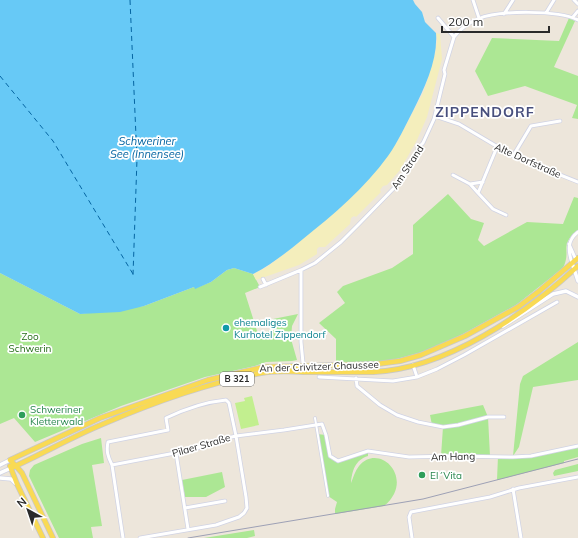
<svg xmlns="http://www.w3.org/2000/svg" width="578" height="538" viewBox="0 0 578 538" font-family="Mulish,sans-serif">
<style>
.green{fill:#ace794}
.sand{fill:#f4eebc}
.pitch{fill:#c2ef8f}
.water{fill:#67c9f6}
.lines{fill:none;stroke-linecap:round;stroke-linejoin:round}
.ferry{stroke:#0565a2;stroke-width:1;stroke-dasharray:5 4;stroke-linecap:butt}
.pedestrian-casing{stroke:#d0d3e4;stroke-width:3.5}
.minor-casing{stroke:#d0d3e4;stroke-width:4.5}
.tertiary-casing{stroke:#d0d3e4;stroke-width:5}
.primary-casing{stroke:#c8c8c8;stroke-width:6}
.pedestrian{stroke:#fff;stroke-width:2}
.minor{stroke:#fff;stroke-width:3}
.tertiary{stroke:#fff;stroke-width:3.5}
.primary{stroke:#f9da54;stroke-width:4.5}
.tram{stroke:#9da0b5;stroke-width:1}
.culture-dot{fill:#0f9aa8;stroke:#fff;stroke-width:1.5}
.leisure-dot{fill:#2e9e5b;stroke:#fff;stroke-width:1.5}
.labels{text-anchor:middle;stroke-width:3.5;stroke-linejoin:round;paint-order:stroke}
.shield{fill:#fff;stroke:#6a6a6a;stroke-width:1}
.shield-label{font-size:9px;font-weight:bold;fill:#2a2a2a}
.street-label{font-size:10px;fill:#2a2a2a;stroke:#fff}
.culture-label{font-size:10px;fill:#0d838f;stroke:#fff;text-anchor:start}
.park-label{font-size:10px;fill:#236b16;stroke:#fff}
.leisure-label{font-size:10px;fill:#27864d;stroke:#fff;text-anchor:start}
.water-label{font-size:11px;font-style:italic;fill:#0565a2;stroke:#fff}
.district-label{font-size:14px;font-weight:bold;letter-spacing:1px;fill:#484f7d;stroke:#fff}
</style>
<rect width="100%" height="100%" fill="#ede6db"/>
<path class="green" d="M569 18 575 21 554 67 578 76V119L572 118 577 105 525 86 488 96 475 71 492 38 559 41Z
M448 194 471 219 484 223 478 240 484 246 527 222 563 224 574 197 578 198V230C558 246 572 250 563 268L516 305 463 334 430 350 389 361 336 363V339L319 323 345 303 337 292 343 286 392 268 413 254V225Z
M234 268 253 274 260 287 245 293 258 334 277 329 273 319 298 314 292 326 291 339 297 360 292 361 266 362 255 366 205 377 121 406 35 442 14 418 0 424V273L80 314 144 306 194 287 196 288 211 282 227 270Z
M578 342V380L533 387 519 447 513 456H531L578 446V457L564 461V463L497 480 498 456H513L520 384 523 376Z
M483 405 488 417 490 456H441L443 427 432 425 430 415Z
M317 434 326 435 330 456 338 461 368 451V456C355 460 352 471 351 483 353 478 355 471 359 466 377 445 406 470 394 494 391 499 389 502 384 506L335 514V509L337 502 328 496Z
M101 438 104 463 92 465 102 526 91 527 93 538H59L29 476 30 470 34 465 82 444Z
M578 464V471L554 476 553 473 555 470Z
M222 472 225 487 206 497H185L182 480Z
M254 530 255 536 247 538H204Z"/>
<path class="sand" d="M436 33 440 34 442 59 427 117 417 140 400 170 387 185 383 186 380 190 381 192 356 217 354 216 351 218 350 224 325 247H319L317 249V254L299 265 256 280 253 274 267 267 298 243 397 142 423 93 428 78 435 54 437 40Z"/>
<path class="pitch" d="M252 396 259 425 241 429 235 403 245 401 244 398Z"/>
<path class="water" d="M0 0H413L415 4 422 12 425 22 436 33C438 60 425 87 413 111 405 126 398 142 388 156 365 188 333 215 303 239 287 252 271 265 253 274L234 268 227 270 211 282 195 289 194 287 144 306 120 312 80 314 0 273Z"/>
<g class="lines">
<path class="ferry" d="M130 0 137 159 133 275
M0 76 53 141 133 274"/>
<g class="pedestrian-casing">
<path id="pedestrian" d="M315 418 328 496"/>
</g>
<g class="minor-casing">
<path id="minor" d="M473 0 479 18
M574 0 578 4
M546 13 554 0
M504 14 513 0
M573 17 578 11
M454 37C460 29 468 23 478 19 498 10 559 10 578 20
M435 116 459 124 513 156 578 182
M497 147 478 193 493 209 506 215
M513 156 531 126 560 121
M453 175 470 184 483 182
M470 184 478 193
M569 244 576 260
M572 263C568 251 567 240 578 232
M301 270V342L303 363 306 372
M263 279 266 285
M260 287 301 270 315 263 341 242 358 225 397 185 417 153 418 148 423 143 434 119 445 74 444 70 454 37 438 18
M413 365 417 377
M319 377 393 381 417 377 437 369 464 355 557 302
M356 378 357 386 380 405 397 415 418 422 443 427 458 425 488 417H504
M226 400 229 403 236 436 210 442 196 449 112 465C108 457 106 451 108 442L168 430 166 418C185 409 205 402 226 400Z
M176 453 188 529
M112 465 123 538
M513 489 521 538
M185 508 225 501
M140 538 216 525 239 517 244 513 247 508 246 497 236 436 284 430 322 424 326 435 330 456 338 461 368 451 409 457 453 456 513 457 531 456 578 446
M412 538 409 517 411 512 490 497 519 488 578 477"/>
</g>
<g class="tertiary-casing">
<path id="tertiary" d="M572 263 578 281
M503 326 553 294 566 291 578 297
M0 465 10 460
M0 473 11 468
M0 478 11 479 15 483"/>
</g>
<g class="primary-casing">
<path id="primary" d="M10 460 100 418 208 380 264 367 377 364 400 361 421 355 465 336 518 307 538 292 578 258
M10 460 16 466 22 473 53 538
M10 466 17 484 43 538
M11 468C42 454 72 437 103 424 154 402 207 383 261 373 276 370 290 371 305 372 327 372 350 372 373 372 446 369 526 314 578 266"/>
</g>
<use href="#pedestrian" class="pedestrian"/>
<use href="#minor" class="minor"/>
<use href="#tertiary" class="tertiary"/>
<use href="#primary" class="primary"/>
<path class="tram" d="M188 538 423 499 578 459"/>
</g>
<circle class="culture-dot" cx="226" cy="328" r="4"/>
<g class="leisure-dot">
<circle cx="22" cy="415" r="4"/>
<circle cx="422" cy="475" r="4"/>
</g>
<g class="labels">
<rect class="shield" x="220" y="372" width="34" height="14" rx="3"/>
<g class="shield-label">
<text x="237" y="382">B 321</text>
</g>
<g class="street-label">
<text transform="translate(528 160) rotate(24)" y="4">Alte Dorfstraße</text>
<text transform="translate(407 167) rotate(-57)" y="4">Am Strand</text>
<text transform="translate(319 366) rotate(-2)" y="4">An der Crivitzer Chaussee</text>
<text transform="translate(201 445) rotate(-16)" y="4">Pilaer Straße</text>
<text transform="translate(453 456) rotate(-1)" y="4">Am Hang</text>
</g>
<g class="culture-label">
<text x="234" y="326">ehemaliges<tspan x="234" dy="12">Kurhotel Zippendorf</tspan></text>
</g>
<g class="park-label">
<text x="30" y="340">Zoo<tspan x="30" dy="12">Schwerin</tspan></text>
</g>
<g class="leisure-label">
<text x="30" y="413">Schweriner<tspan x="30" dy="12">Kletterwald</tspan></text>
<text x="430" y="479">El´Vita</text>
</g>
<g class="water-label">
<text x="147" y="145">Schweriner<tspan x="147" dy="13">See (Innensee)</tspan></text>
</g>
<g class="district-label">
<text x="485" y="117">ZIPPENDORF</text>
</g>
</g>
<g transform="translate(28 510) rotate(320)" stroke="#ffffff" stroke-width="3" paint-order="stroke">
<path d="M0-3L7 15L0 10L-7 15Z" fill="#2a2a2a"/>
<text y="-6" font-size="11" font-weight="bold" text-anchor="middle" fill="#2a2a2a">N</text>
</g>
<path d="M442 26v6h107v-6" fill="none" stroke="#2a2a2a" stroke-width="2"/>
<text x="448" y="26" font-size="12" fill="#2a2a2a" stroke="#ffffff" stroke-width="3" paint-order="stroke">200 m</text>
</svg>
